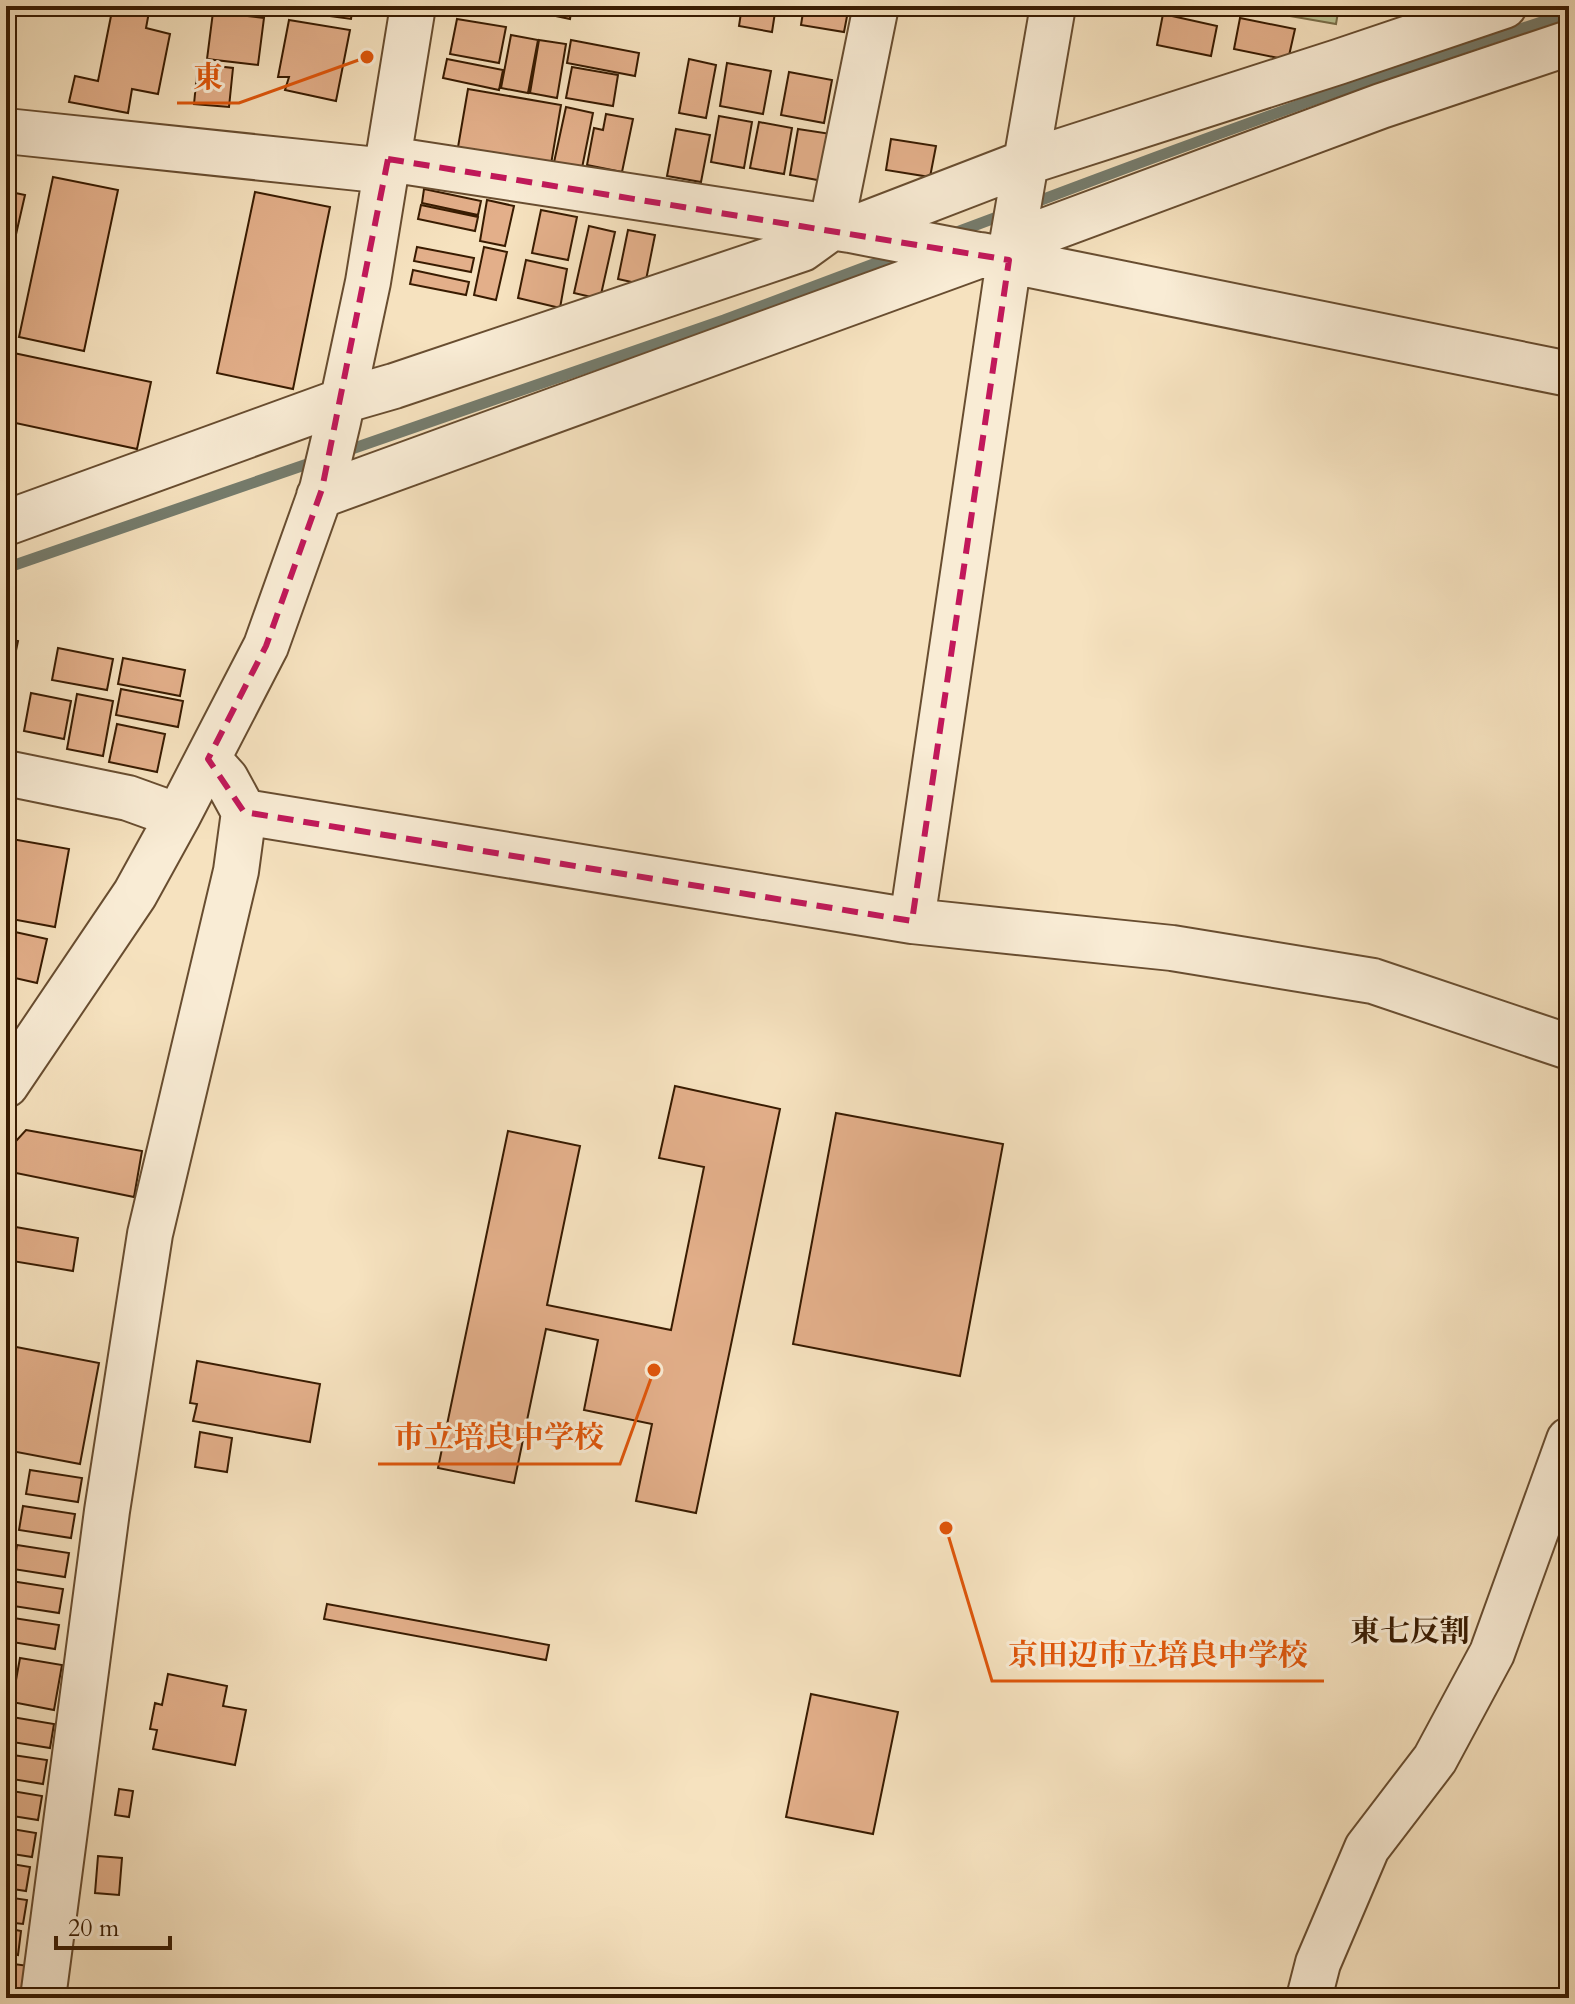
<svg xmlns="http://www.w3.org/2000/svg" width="1575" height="2004" viewBox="0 0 1575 2004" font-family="Cardo,'Noto Serif JP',serif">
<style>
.green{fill:#bbc393;stroke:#7a6f4a;stroke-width:2}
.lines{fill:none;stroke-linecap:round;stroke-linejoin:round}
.stream{stroke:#757c6d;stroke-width:11}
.building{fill:#e3af8a;stroke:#381b01;stroke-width:2}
.minor-casing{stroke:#684d30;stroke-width:48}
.minor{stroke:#f9ecd5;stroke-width:44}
.marked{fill:none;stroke:#c2185b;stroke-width:6;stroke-dasharray:16 10;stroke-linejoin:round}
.labels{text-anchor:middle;stroke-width:6;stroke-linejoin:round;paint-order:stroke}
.neighbourhood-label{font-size:30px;font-weight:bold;fill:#381b01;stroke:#f9ecd5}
.leader{fill:none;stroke:#df560b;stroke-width:3}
.callout-dot{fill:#df560b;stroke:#f9ecd5;stroke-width:3}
.callout-label{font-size:30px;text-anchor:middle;font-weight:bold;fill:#df560b;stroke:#f9ecd5;stroke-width:6;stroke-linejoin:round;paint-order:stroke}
</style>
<rect width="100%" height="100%" fill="#f6e2bf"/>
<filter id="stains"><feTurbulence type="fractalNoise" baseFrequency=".0025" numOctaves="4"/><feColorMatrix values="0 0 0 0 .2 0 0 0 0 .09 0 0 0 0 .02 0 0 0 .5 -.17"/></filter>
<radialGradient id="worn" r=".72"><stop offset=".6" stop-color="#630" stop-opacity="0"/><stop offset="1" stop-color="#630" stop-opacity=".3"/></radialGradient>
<path class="green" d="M1233 6H1339L1336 24Z"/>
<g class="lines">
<path class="stream" d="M1028 205C1207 137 1387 72 1569 13
M949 235 1008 213
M343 452 724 320 900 254
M6 568 319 460"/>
</g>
<path class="building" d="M113 6 149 12 146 28 170 34 158 94 132 89 128 113 69 102 75 76 98 81Z
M292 6H353L351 19 292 11Z
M547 6H572L570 19 546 14Z
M742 6H776L772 32 739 26Z
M804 6H849L844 32 801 25Z
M213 12 264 18 258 65 207 59Z
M1163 14 1217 26 1211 56 1157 45Z
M1240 18 1295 29 1288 60 1234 49Z
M457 19 506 27 499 63 450 54Z
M289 20 350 30 336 101 285 90 289 77H278Z
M511 35 538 40 528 93 501 88Z
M539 40 566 44 557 98 530 93Z
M571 40 639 53 635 76 567 63Z
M447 59 503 70 499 90 443 78Z
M689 59 716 65 706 118 679 113Z
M727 63 771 71 763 114 720 106Z
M198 64 233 68 229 107 194 104Z
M572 67 618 75 613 106 566 98Z
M789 72 832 80 824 123 781 115Z
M468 89 561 105 550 170 457 153Z
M566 107 593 113 581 173 553 167Z
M606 114 633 119 622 172 587 165 594 128 603 130Z
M719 116 752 122 744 168 711 162Z
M759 122 792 128 784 174 750 168Z
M676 129 710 135 701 182 667 176Z
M798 129 831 134 823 181 790 175Z
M891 139 936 146 930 177 886 170Z
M53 177 118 190 84 351 19 337Z
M424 189 481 201 478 215 422 203Z
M6 191 25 195 12 252 6 250Z
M255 192 330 207 293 389 217 373Z
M487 200 514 206 505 246 480 241Z
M421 205 478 217 475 231 418 219Z
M541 210 577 217 568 260 532 253Z
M589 226 615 232 600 299 574 293Z
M628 230 655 235 645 285 618 279Z
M417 247 474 258 471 272 414 261Z
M484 247 507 252 496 300 474 295Z
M526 260 567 269 560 308 518 298Z
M413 270 469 282 466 295 410 284Z
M9 352 151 382 137 449 6 421V368Z
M6 639 18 641 10 679 6 678Z
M58 648 113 659 107 690 52 680Z
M123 658 185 670 180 696 118 684Z
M121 689 183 701 178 727 116 715Z
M31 693 71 701 64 739 24 731Z
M77 694 113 701 103 756 67 749Z
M117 724 165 734 157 772 109 762Z
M6 838 69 849 55 927 6 918Z
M6 930 47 939 37 983 6 976Z
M675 1086 780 1109 696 1513 636 1501 652 1424 584 1410 598 1340 546 1329 514 1483 438 1468 508 1131 580 1146 547 1305 671 1330 704 1167 659 1158Z
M836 1113 1003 1144 960 1376 793 1344Z
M26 1130 142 1151 134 1197 6 1171V1152Z
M10 1226 78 1238 73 1271 6 1260V1246Z
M6 1345 99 1363 80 1464 6 1450Z
M197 1361 320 1384 310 1442 193 1421 197 1404 190 1403Z
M200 1432 232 1438 227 1472 195 1467Z
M30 1470 82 1478 78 1502 26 1494Z
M23 1506 75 1514 71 1538 19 1530Z
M17 1545 69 1553 65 1577 13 1569Z
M11 1581 63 1589 59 1613 7 1605Z
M327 1604 549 1645 546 1660 324 1619Z
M7 1617 59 1625 55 1649 6 1641Z
M20 1658 62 1665 54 1710 12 1702Z
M168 1674 227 1686 223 1706 246 1710 235 1765 153 1749 157 1730 150 1729 155 1703 162 1705Z
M811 1694 898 1712 873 1834 786 1817Z
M6 1716 54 1724 50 1748 6 1741Z
M6 1754 47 1760 43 1784 6 1778Z
M119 1789 133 1791 129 1817 115 1815Z
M6 1790 42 1796 38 1820 6 1815Z
M6 1828 36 1833 32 1857 6 1853Z
M98 1856 122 1858 119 1895 95 1893Z
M6 1863 30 1867 26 1891 6 1888Z
M6 1897 27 1900 23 1924 6 1922Z
M6 1928 21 1931 18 1955 6 1953Z
M6 1963 29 1966 23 1998H6Z"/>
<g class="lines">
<g class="minor-casing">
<path id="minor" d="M6 131 387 171
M388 159 850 230 979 255
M850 230 1024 163 1338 62 1504 6
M1012 243 1381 106 1569 43
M319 496 981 255 1569 374
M6 523 342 401 394 386 802 249 831 228 876 6
M6 773 128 798 178 816
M244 812 912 921 1172 948 1373 981 1569 1047
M912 921 1009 260 1053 6
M6 1085 135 894 178 816 266 646 322 489 338 422 368 282 413 6
M43 1998 107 1511 150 1234 236 871 244 812 226 779 208 759
M1309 1998 1318 1963 1367 1848 1435 1759 1492 1653 1569 1440"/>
</g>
<use href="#minor" class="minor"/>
</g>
<path class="marked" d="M388 159 1009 260 912 921 244 812 208 759 266 646 322 489Z"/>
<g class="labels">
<g class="neighbourhood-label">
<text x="1410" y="1641">東七反割</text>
</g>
</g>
<path class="leader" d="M367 57L239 103H177M654 1370L620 1464H378M946 1528L992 1681H1324"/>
<g class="callout-dot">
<circle cx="367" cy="57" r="8"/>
<circle cx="654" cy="1370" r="8"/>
<circle cx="946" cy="1528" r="8"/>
</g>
<g class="callout-label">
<text x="208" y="87">東</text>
<text x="499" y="1447">市立培良中学校</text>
<text x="1158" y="1665">京田辺市立培良中学校</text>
</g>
<rect width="1575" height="2004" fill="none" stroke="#f6e2bf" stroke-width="32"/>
<rect x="8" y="8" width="1559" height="1988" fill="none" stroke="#381b01" stroke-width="4"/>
<rect x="16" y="16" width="1543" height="1972" fill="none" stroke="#381b01" stroke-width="2"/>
<path d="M56 1936v12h114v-12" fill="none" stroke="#381b01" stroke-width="4"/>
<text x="68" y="1936" font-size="24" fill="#381b01" stroke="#f9ecd5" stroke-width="6" paint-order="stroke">20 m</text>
<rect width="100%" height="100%" filter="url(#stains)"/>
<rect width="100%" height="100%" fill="url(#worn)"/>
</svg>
